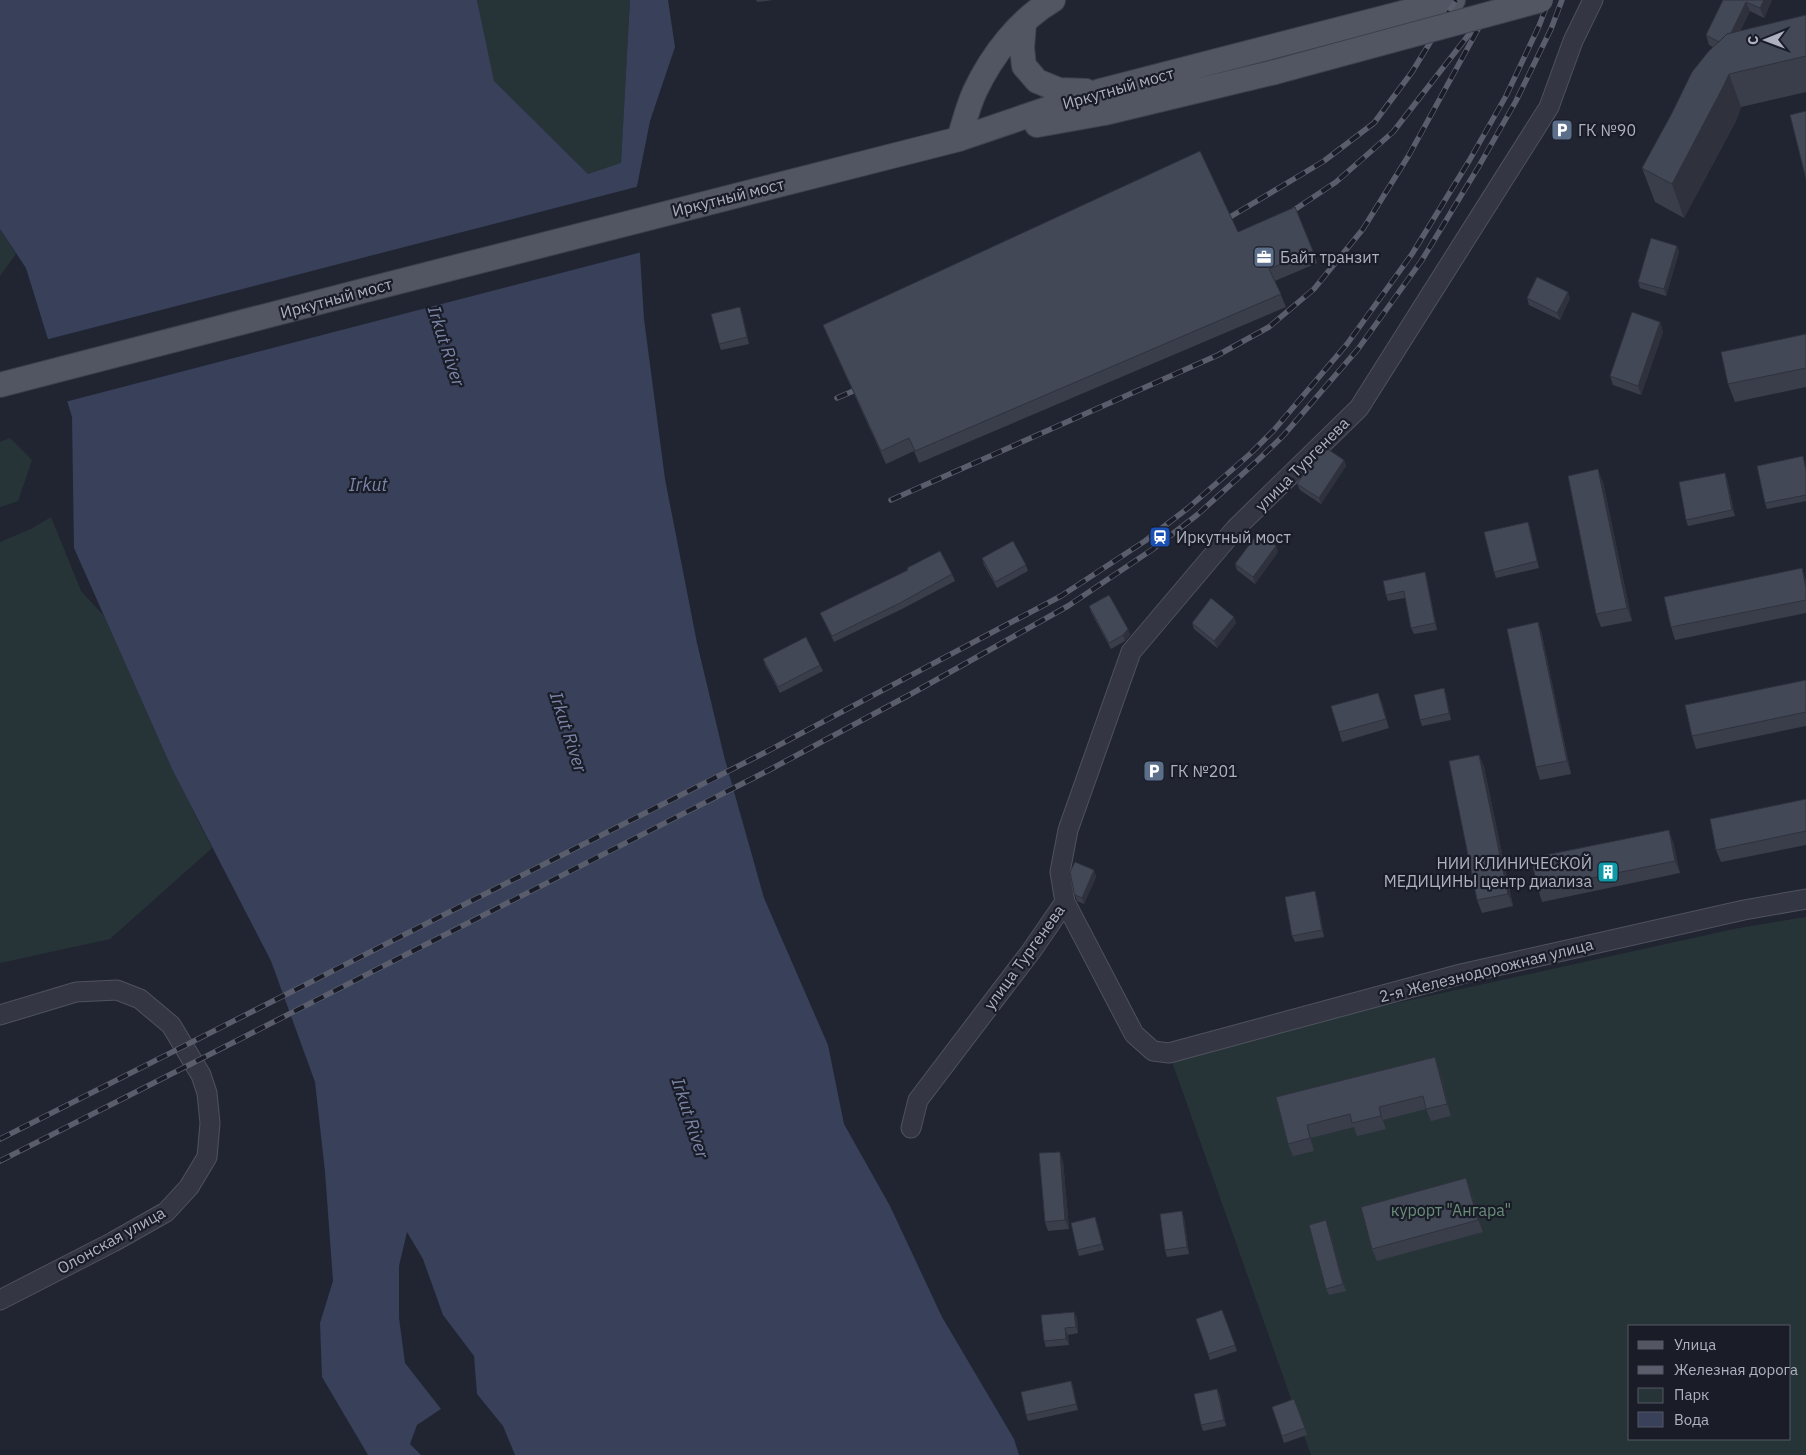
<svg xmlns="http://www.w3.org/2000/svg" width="1806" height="1455" viewBox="0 0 1806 1455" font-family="'IBM Plex Sans',sans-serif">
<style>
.green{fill:#273437;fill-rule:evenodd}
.water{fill:#38405a}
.pier{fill:#212532}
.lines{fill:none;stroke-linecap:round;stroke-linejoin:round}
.minor-casing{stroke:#4f525e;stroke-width:21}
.major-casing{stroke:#3e414d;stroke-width:26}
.minor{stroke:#343743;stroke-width:19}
.major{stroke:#525663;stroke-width:24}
.rail-casing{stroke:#595d6c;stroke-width:5.5}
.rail{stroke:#1a1d28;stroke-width:4;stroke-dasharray:11;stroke-linecap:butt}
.major-bridge-casing{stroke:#3e414d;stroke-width:26;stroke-linecap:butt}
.major-bridge{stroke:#525663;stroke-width:24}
.wall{fill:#3a3e4b}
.shaded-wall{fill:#2f323d}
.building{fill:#434857;stroke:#2f323d}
.labels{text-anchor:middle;stroke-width:4.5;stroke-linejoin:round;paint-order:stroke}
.street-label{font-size:16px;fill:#aeb2c0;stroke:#1a1d28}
.poi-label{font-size:16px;fill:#aeb2c0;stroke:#1a1d28;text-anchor:start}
.park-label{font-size:16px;fill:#698d78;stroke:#1a1d28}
.water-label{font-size:18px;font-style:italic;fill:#7a84a5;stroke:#1a1d28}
</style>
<rect width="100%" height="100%" fill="#212532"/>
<path class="green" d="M477 0H630L621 164 588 174 494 81Z
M0 229 16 254 0 276Z
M10 438 32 460 18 501 0 507V442Z
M51 517 81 591 104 616 172 769 212 848 110 939 0 963V542L31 529Z
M1806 917V1455H1311L1169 1053 1739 928ZM1630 1326H1790V1439H1630Z"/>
<path class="water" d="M0 0H477L494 81 588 174 621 163 630 0H668L675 47 650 121 636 191 644 319 665 479 697 643 724 756 764 898 828 1045 844 1124 890 1206 942 1317 1014 1439 1019 1455H515L503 1426 477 1394 474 1356 443 1315 423 1259 407 1232 399 1266V1318L405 1363 441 1409 417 1425 410 1444 421 1455H368L322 1377 320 1323 333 1281 325 1172 315 1082 271 961 172 769 74 548 72 417 26 268 0 229Z"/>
<path class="pier" d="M640 186 639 192 642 252 65 402 45 340Z"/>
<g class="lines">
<g class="minor-casing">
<path id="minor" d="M1593 0 1573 41 1549 107 1359 408 1236 528 1131 652 1068 830 1060 872 1065 902 1134 1034 1153 1051 1169 1053 1461 974 1744 910 1806 899
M0 1015 76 992 117 990 140 999 171 1025 201 1075 207 1093 210 1123 207 1157 189 1187 166 1212 113 1242 0 1300
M911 1128 918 1100 1032 950 1065 902"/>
</g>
<g class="major-casing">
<path id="major" d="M1024 23 1022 48 1024 66 1037 81 1059 90 1086 91
M1037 125 1104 113 1275 72
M959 139C964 123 968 106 975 91 992 55 1019 20 1053 0
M0 385 366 290 959 139 1100 91 1453 0"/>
</g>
<use href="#minor" class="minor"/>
<use href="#major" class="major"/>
<g class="rail-casing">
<path id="rail" d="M1285 216 1336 182 1393 132 1470 33
M1220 223 1324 161 1374 123 1412 72 1456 0
M837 398 865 386
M891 500 1218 355 1269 327 1314 289 1363 229 1409 155 1494 0
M0 1139 762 754 1061 596 1145 541 1188 508 1250 454 1274 430 1347 344 1412 254 1469 161 1506 96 1539 26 1549 0
M0 1161 771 769 911 694 1068 606 1153 549 1197 515 1257 461 1283 436 1358 349 1422 260 1479 166 1516 101 1551 29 1562 0"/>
</g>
<use href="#rail" class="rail"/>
<g class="major-bridge-casing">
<path id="major-bridge" d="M1275 72 1541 0"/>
</g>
<use href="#major-bridge" class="major-bridge"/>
</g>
<path class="wall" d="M756 0H773L757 2Z
M1723 0H1772L1764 18 1750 11 1740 31 1806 15V92L1741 107 1736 121 1684 218 1655 202 1642 168 1713 47 1709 45 1706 35Z
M1238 232 1313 251 1317 263 1275 281 1286 307 919 463 914 451 886 464 828 337 823 325Z
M1677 246 1679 252 1666 296 1640 288 1638 282Z
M1527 298H1570L1560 320 1529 305Z
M742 313 749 344 721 350 719 344Z
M1660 322 1663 332 1641 395 1613 385 1610 376Z
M1806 334V387L1735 402 1728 384Z
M1344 460 1346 466 1321 504 1300 490 1297 484Z
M1805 463 1806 501 1767 509 1765 503Z
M1725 473 1727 479 1735 516 1688 526 1686 520Z
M1603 482 1632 621 1601 627 1596 614Z
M1528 522 1530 528 1539 568 1496 578 1494 572Z
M1276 546 1278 552 1255 584 1237 570 1235 564Z
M982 558 1026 565 1028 571 997 588 984 565Z
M1425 572 1427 579 1437 630 1414 634 1411 628 1405 598 1388 601 1386 595Z
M952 574 955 581 902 609 834 642 820 613Z
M1806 580V613L1675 640 1671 627Z
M1089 606 1128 629 1130 635 1125 641 1111 649 1091 612Z
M1234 617 1236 623 1217 648 1194 629 1192 623Z
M1538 622 1542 635 1571 774 1540 780 1536 767Z
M763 659 820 665 823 671 780 693 765 665Z
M1806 680V726L1696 749 1692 736Z
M1444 688 1446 695 1451 720 1422 726 1420 720Z
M1378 693 1389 728 1342 742 1339 732Z
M1479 755 1484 767 1513 906 1482 913 1477 900Z
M1806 799V845L1721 862 1716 850Z
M1673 842 1680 873 1542 902 1538 889Z
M1094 870 1096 877 1084 904 1077 901 1074 892Z
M1317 898 1324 937 1295 942 1292 936Z
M1440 1069 1451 1116 1431 1121 1426 1109 1383 1120 1386 1129 1357 1136 1354 1127 1311 1138 1314 1151 1293 1156 1288 1144 1276 1097Z
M1063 1161 1069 1229 1048 1231 1045 1222Z
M1466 1178 1471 1190 1483 1232 1377 1261 1372 1249Z
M1182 1211 1184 1218 1189 1254 1167 1257 1165 1250Z
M1097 1223 1104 1250 1079 1256 1077 1250Z
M1329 1227 1346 1291 1329 1295 1326 1289Z
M1222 1310 1237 1351 1210 1360 1196 1319Z
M1077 1318 1078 1333 1068 1335 1069 1345 1046 1347 1044 1341Z
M1071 1381 1073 1387 1078 1410 1028 1421 1026 1415Z
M1217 1389 1220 1396 1226 1426 1203 1431 1201 1425Z
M1294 1399 1307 1435 1284 1443 1272 1407Z"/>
<path class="shaded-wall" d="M1764 0H1772L1764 18 1760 8Z
M1746 2 1750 11 1729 54 1726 45Z
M1729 74 1741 107 1736 121 1684 218 1672 184Z
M1677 246 1679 252 1666 296 1664 289Z
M1568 292 1570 298 1560 320 1557 313Z
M740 307 742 313 749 344 747 337Z
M1660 322 1663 332 1641 395 1638 386Z
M1344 460 1346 466 1321 504 1319 498Z
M1598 469 1603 482 1632 621 1627 608Z
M1725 473 1727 479 1735 516 1732 510Z
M1528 522 1530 528 1539 568 1537 561Z
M1276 546 1278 552 1255 584 1253 577Z
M1802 568 1806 580V588Z
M1425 572 1427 579 1437 630 1435 623Z
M1234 617 1236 623 1217 648 1214 641Z
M1538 622 1542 635 1571 774 1567 761Z
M1128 629 1130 635 1125 641 1123 635Z
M1444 688 1446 695 1451 720 1449 713Z
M1378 693 1382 702 1389 728 1386 719Z
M1479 755 1484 767 1513 906 1508 894Z
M1669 830 1673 842 1680 873 1675 861Z
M1094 870 1096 877 1084 904 1082 898Z
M1315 891 1317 898 1324 937 1322 930Z
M1435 1057 1440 1069 1451 1116 1447 1104Z
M1379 1107 1383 1120 1386 1129 1381 1116Z
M1307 1125 1311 1138 1314 1151 1310 1138Z
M1060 1152 1063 1161 1069 1229 1065 1220Z
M1466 1178 1471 1190 1483 1232 1478 1220Z
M1182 1211 1184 1218 1189 1254 1187 1247Z
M1095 1217 1097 1223 1104 1250 1102 1244Z
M1326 1220 1329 1227 1346 1291 1343 1284Z
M1074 1312 1077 1318 1078 1333 1076 1327Z
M1065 1328 1068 1335 1069 1345 1066 1339Z
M1071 1381 1073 1387 1078 1410 1076 1404Z
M1217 1389 1220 1396 1226 1426 1224 1420Z"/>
<path class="building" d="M1723 0H1764L1760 8 1746 2 1731 33 1727 34 1719 42 1706 35Z
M1806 15V56L1729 74 1723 87 1672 184 1642 168 1672 113 1692 72 1708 52 1727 34Z
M1806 111V179L1790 115Z
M1200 151 1238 232 1295 207 1313 251 1269 269 1281 294 915 451 909 438 881 451 823 325Z
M1651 238 1677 246 1664 289 1638 282Z
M1537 277 1568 292 1557 313 1527 298Z
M740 307 747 337 719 344 711 314Z
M1632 312 1660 322 1638 386 1610 376Z
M1806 334V368L1728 384 1721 352Z
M1326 448 1344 460 1319 498 1297 484 1312 461Z
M1803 456 1806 470V495L1765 503 1757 466Z
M1598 469 1627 608 1596 614 1568 476Z
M1725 473 1732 510 1686 520 1679 482Z
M1528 522 1537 561 1494 572 1484 532Z
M1258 533 1276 546 1253 577 1235 564Z
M1013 541 1026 565 995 582 982 558Z
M940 551 952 574 900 603 832 636 820 613 908 570 907 568Z
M1802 568 1806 588V600L1671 627 1664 597Z
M1425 572 1435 623 1411 628 1404 591 1386 595 1383 581Z
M1109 595 1128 629 1123 635 1109 643 1089 606Z
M1211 598 1234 617 1214 641 1192 623Z
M1538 622 1567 761 1536 767 1507 629Z
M806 637 820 665 778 687 763 659Z
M1806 680V712L1692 736 1685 705Z
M1444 688 1449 713 1420 720 1414 695Z
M1378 693 1386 719 1339 732 1331 706Z
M1479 755 1508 894 1477 900 1449 761Z
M1806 799V831L1716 850 1710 819Z
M1669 830 1675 861 1538 889 1531 858Z
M1075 862 1094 870 1082 898 1075 895 1074 892 1070 872Z
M1315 891 1322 930 1292 936 1285 897Z
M1435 1057 1447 1104 1426 1109 1423 1096 1379 1107 1381 1116 1352 1123 1350 1114 1307 1125 1310 1138 1288 1144 1276 1097Z
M1060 1152 1065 1220 1045 1222 1039 1153Z
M1466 1178 1478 1220 1372 1249 1361 1207Z
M1182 1211 1187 1247 1165 1250 1160 1214Z
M1095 1217 1102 1244 1077 1250 1071 1223Z
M1326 1220 1343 1284 1326 1289 1309 1225Z
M1222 1310 1235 1345 1208 1354 1196 1319Z
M1074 1312 1076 1327 1065 1328 1066 1339 1044 1341 1041 1315Z
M1071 1381 1076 1404 1026 1415 1021 1392Z
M1217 1389 1224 1420 1201 1425 1194 1394Z
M1294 1399 1305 1428 1282 1436 1272 1407Z"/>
<defs>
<g id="parking-square" transform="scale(1.125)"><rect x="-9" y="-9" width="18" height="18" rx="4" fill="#5c6f8a" stroke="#1a1d28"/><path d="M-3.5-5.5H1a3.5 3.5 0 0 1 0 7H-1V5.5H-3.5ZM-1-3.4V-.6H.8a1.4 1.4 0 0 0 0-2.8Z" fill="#fff"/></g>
<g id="office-square" transform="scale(1.125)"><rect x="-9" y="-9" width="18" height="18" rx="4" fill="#5c6f8a" stroke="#1a1d28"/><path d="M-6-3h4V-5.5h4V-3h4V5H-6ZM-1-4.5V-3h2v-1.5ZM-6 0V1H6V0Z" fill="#fff"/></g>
<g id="station-square" transform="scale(1.125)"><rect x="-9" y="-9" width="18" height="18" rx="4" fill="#1a4fb4" stroke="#1a1d28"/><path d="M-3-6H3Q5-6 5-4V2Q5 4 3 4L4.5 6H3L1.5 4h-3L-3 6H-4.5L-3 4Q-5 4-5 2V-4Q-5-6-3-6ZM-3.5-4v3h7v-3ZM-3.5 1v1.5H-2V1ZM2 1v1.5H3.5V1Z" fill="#fff"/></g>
<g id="building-square" transform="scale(1.125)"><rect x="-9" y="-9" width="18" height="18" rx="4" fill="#0f9aa8" stroke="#1a1d28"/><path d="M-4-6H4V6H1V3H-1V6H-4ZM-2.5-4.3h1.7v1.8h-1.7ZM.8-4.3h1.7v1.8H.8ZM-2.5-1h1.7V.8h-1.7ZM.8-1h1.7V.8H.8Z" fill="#fff"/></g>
</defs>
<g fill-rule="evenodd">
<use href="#parking-square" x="1562" y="130"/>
<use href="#office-square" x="1264" y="257"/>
<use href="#station-square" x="1160" y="537"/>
<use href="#parking-square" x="1154" y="771"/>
<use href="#building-square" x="1608" y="872"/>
</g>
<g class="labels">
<g class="street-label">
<text transform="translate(1118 88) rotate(-16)" y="6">Иркутный мост</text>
<text transform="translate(728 197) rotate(-14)" y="6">Иркутный мост</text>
<text transform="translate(336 298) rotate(-15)" y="6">Иркутный мост</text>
<text transform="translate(1302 464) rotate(-45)" y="6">улица Тургенева</text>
<text transform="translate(1024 957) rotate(-54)" y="6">улица Тургенева</text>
<text transform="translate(1486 970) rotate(-14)" y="6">2-я Железнодорожная улица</text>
<text transform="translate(111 1240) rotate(-29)" y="6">Олонская улица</text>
</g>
<g class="poi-label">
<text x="1578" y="136">ГК №90</text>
<text x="1280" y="263">Байт транзит</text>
<text x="1176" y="543">Иркутный мост</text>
<text x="1170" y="777">ГК №201</text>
<text x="1592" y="869" text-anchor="end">НИИ КЛИНИЧЕСКОЙ<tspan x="1592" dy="18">МЕДИЦИНЫ центр диализа</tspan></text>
</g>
<g class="park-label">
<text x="1451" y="1216">курорт "Ангара"</text>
</g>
<g class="water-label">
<text transform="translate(446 346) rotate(72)" y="6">Irkut River</text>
<text x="368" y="491">Irkut</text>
<text transform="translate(568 732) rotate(72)" y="6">Irkut River</text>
<text transform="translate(690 1118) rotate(72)" y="6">Irkut River</text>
</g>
</g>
<rect x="1628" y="1325" width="162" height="115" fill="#1a1d28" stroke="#555965"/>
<rect x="1638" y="1341" width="25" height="8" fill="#525663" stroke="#555965"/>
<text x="1674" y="1350" font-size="15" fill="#aeb2c0">Улица</text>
<rect x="1638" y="1366" width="25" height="8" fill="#595d6c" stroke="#555965"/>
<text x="1674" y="1375" font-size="15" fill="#aeb2c0">Железная дорога</text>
<rect x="1638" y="1388" width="25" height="15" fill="#273437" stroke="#555965"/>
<text x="1674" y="1400" font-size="15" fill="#aeb2c0">Парк</text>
<rect x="1638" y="1412" width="25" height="15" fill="#38405a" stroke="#555965"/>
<text x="1674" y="1425" font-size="15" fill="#aeb2c0">Вода</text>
<g transform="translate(1766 40) rotate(269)" stroke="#1a1d28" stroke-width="4" paint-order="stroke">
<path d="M0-4L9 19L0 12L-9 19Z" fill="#aeb2c0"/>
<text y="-8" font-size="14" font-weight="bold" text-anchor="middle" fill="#aeb2c0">С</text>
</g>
</svg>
